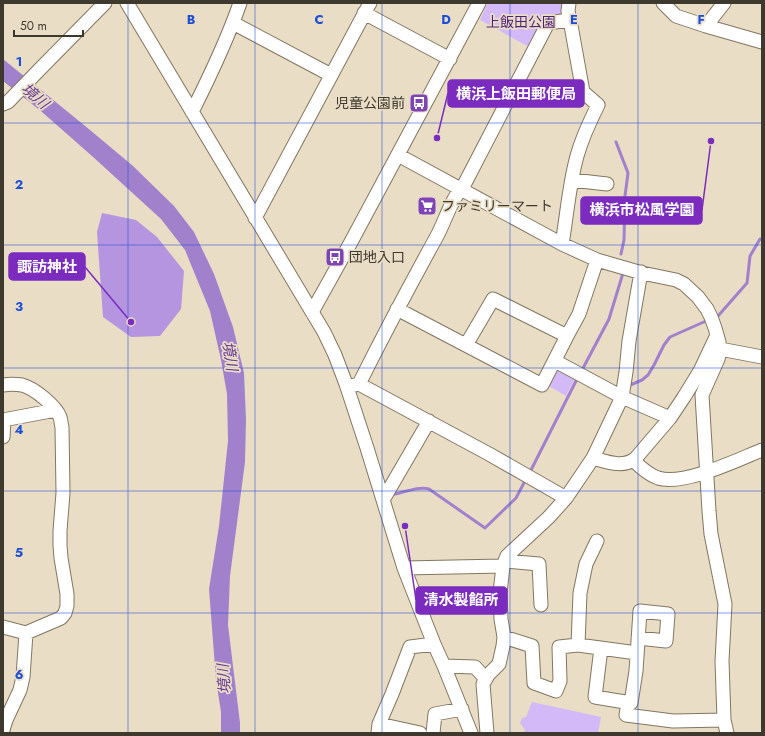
<svg xmlns="http://www.w3.org/2000/svg" width="765" height="736" viewBox="0 0 765 736" font-family="Jost,'Noto Sans JP',sans-serif">
<style>
.green{fill:#d3b9f7}
.forest{fill:#b594e0}
.water{fill:#a281cc}
.lines{fill:none;stroke-linecap:round;stroke-linejoin:round}
.stream{stroke:#a281cc;stroke-width:3}
.minor-casing{stroke:#827661;stroke-width:15}
.minor{stroke:#fff;stroke-width:13}
.grid{fill:none;stroke:#1d4ed8;stroke-width:1;stroke-opacity:0.55}
.labels{text-anchor:middle;stroke-width:3.5;stroke-linejoin:round;paint-order:stroke}
.park-label{font-size:14px;fill:#4d1f77;stroke:#eaddc6}
.poi-label{font-size:14px;fill:#3e392f;stroke:#eaddc6;text-anchor:start}
.water-label{font-size:15px;font-style:italic;fill:#653992;stroke:#eaddc6}
.grid-label{font-size:13px;text-anchor:middle;font-weight:bold;fill:#1d4ed8;stroke:#eaddc6;stroke-width:3.5;stroke-linejoin:round;paint-order:stroke}
.leader{fill:none;stroke:#7b2cbf;stroke-width:1.5}
.callout-dot{fill:#7b2cbf;stroke:#eaddc6;stroke-width:1.5}
.callout{fill:#7b2cbf;stroke:#7b2cbf;stroke-width:1.5}
.callout-label{font-size:15px;text-anchor:middle;font-weight:bold;fill:#fff}
</style>
<rect width="100%" height="100%" fill="#eaddc6"/>
<path class="green" d="M488 3H563L562 17 529 47 480 20Z
M559 367 576 376 566 396 547 385Z
M532 702 601 717 598 733H524L525 730 520 723 522 718 526 717Z"/>
<path class="forest" d="M102 213 136 220 157 237 184 271 181 309 160 336 131 337 103 317 97 232Z"/>
<path class="water" d="M3 59 90 130 133 166 174 206 194 232 214 274 233 327 244 373 246 420 245 462 230 576 228 625 240 723V733H221V712L216 680 209 589 219 526 228 441 227 394 221 360 210 311 185 250 161 219 92 156 42 112 3 81Z"/>
<g class="lines">
<path class="stream" d="M616 142 628 173 625 196 624 240 621 254
M718 316 747 283 750 256 760 239H762
M581 372 609 319 623 273
M628 386 642 380 648 375 654 365 664 345 670 337 706 321
M529 474 578 377
M395 494C405 492 419 486 429 489L485 528 516 498 526 479"/>
<g class="minor-casing">
<path id="minor" d="M127 3 312 312 324 332 335 355 346 384 367 448 404 568 434 644 444 666 471 733
M663 3 676 16 706 26 762 42
M364 13 450 59
M233 23 331 75
M706 26 724 3
M3 104 8 102 40 69 105 3
M192 112C210 76 227 41 240 3
M398 155 562 244 597 260 642 273 676 280 684 284 698 297 707 309 711 317 715 328 719 342 720 350 718 359 702 395 709 511 711 534 725 604 722 661 724 720 727 733
M572 180 607 184
M255 218 370 3
M562 244C567 215 569 185 577 156 582 138 590 121 598 105L583 92 570 20
M397 309 542 385 567 336 579 314 597 260
M312 312 351 242 479 3
M466 345 493 299 567 336
M720 349 762 357
M555 361 622 397 670 418 684 397 700 371 717 335
M359 384C384 334 410 285 437 236 446 219 451 199 464 185L548 23 570 20 568 11 569 3
M3 385C9 384 16 384 22 385 34 388 56 406 60 417 61 420 61 424 62 427L63 493 60 531V545L61 558 67 594V606L65 613 61 618 26 633 3 627
M351 386 359 384 489 454 566 498
M3 420 56 410
M3 437 4 420
M593 458C608 462 622 468 635 459L670 418
M633 460C640 467 649 475 658 478 684 486 737 460 762 450
M383 500 429 421
M505 561 539 564 541 605
M404 568 503 566 507 556 549 517 566 498 593 458 622 397 626 372 629 341 641 272
M504 637 532 646 534 683 556 691 560 681 559 647 578 645 637 653
M578 645 580 593 586 564 597 541
M601 648 595 697 631 703 636 671 640 611 668 614 666 641 638 638
M444 666 475 667 486 679
M628 703 626 715 673 721 724 720
M379 724 420 733
M3 730 6 720 20 690 23 677 26 633
M378 733 379 724 392 694 410 647 434 644
M433 733 435 714 462 709
M487 733 483 684 488 675 499 664 503 646 504 637 501 619 500 593 503 566"/>
</g>
<use href="#minor" class="minor"/>
</g>
<path class="grid" d="M128 3V733M255 3V733M382 3V733M510 3V733M638 3V733M3 123H762M3 245H762M3 368H762M3 491H762M3 613H762"/>
<defs>
<g id="bus-square" transform="scale(1)"><rect x="-9" y="-9" width="18" height="18" rx="4" fill="#7e43b9" stroke="#eaddc6"/><path d="M-5-6H5V4H4V6H2V4H-2V6H-4V4H-5ZM-3.5-4V0h7V-4ZM-3.5 1.2v1.5H-2V1.2ZM2 1.2v1.5H3.5V1.2Z" fill="#fff"/></g>
<g id="supermarket-square" transform="scale(1)"><rect x="-9" y="-9" width="18" height="18" rx="4" fill="#7e43b9" stroke="#eaddc6"/><path d="M-6-5.5h2.5l.6 2H6L4.5 2H-2.5L-4.4-4H-6ZM-1.5 3.2a1.3 1.3 0 1 0 .1 0ZM3 3.2a1.3 1.3 0 1 0 .1 0Z" fill="#fff"/></g>
</defs>
<g fill-rule="evenodd">
<use href="#bus-square" x="419" y="103"/>
<use href="#supermarket-square" x="427" y="206"/>
<use href="#bus-square" x="335" y="257"/>
</g>
<g class="labels">
<g class="park-label">
<text x="521" y="27">上飯田公園</text>
</g>
<g class="poi-label">
<text x="405" y="108" text-anchor="end">児童公園前</text>
<text x="441" y="211">ファミリーマート</text>
<text x="349" y="262">団地入口</text>
</g>
<g class="water-label">
<text transform="translate(35 96) rotate(41)" y="5">境川</text>
<text transform="translate(230 356) rotate(81)" y="5">境川</text>
<text transform="translate(224 679) rotate(-94)" y="5">境川</text>
</g>
</g>
<g class="grid-label">
<text x="191" y="24">B</text>
<text x="319" y="24">C</text>
<text x="446" y="24">D</text>
<text x="574" y="24">E</text>
<text x="701" y="24">F</text>
<text x="19" y="66">1</text>
<text x="19" y="189">2</text>
<text x="19" y="311">3</text>
<text x="19" y="434">4</text>
<text x="19" y="557">5</text>
<text x="19" y="679">6</text>
</g>
<path class="leader" d="M437 138L448 93M711 141L702 210M131 322L85 267M405 526L416 600"/>
<g class="callout-dot">
<circle cx="437" cy="138" r="4"/>
<circle cx="711" cy="141" r="4"/>
<circle cx="131" cy="322" r="4"/>
<circle cx="405" cy="526" r="4"/>
</g>
<g class="callout">
<rect x="448" y="80" width="136" height="27" rx="4"/>
<rect x="581" y="197" width="121" height="27" rx="4"/>
<rect x="9" y="253" width="76" height="27" rx="4"/>
<rect x="416" y="587" width="91" height="27" rx="4"/>
</g>
<g class="callout-label">
<text x="516" y="99">横浜上飯田郵便局</text>
<text x="642" y="215">横浜市松風学園</text>
<text x="47" y="272">諏訪神社</text>
<text x="461" y="605">清水製餡所</text>
</g>
<rect width="765" height="736" fill="none" stroke="#3e392f" stroke-width="8"/>
<path d="M14 30v6h69v-6" fill="none" stroke="#3e392f" stroke-width="2"/>
<text x="20" y="30" font-size="12" fill="#3e392f" stroke="#eaddc6" stroke-width="3" paint-order="stroke">50 m</text>
</svg>
